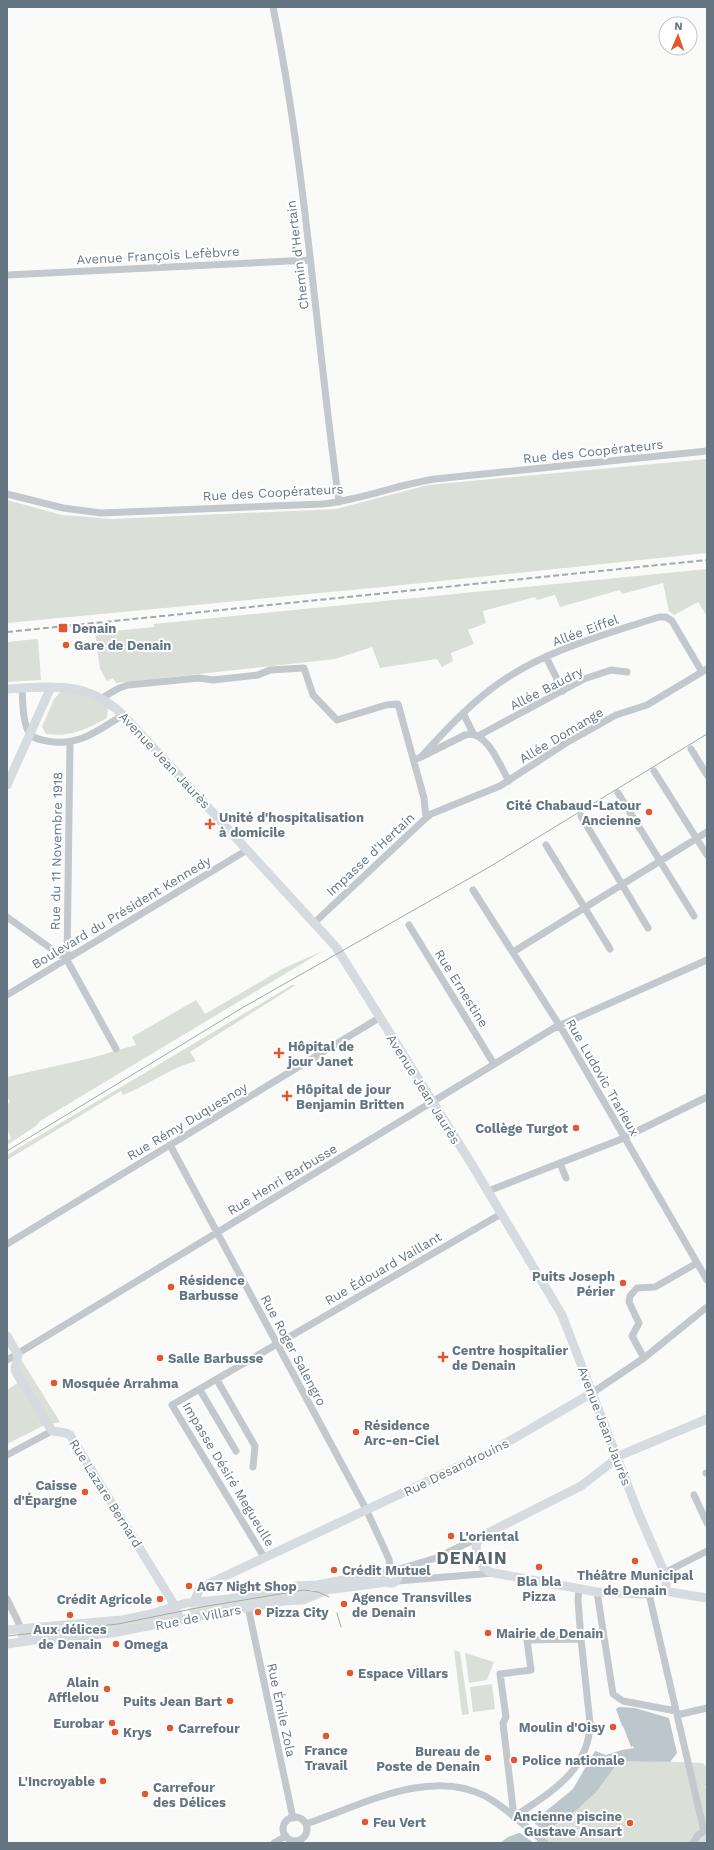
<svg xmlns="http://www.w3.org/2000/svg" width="714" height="1850" viewBox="0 0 714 1850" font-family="'Work Sans',sans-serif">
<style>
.green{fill:#dadfd7}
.water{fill:#bbc7cb}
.pier{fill:#fafaf8}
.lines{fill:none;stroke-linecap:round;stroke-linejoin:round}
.street{stroke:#c3c8cc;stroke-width:7}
.secondary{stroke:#d6dbdf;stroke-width:9}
.tram{stroke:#a2aab0;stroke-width:1}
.rail{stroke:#a2aab0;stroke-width:2;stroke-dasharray:6 3;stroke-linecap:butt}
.poi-dot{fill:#e4572e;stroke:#fff;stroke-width:1.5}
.labels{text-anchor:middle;stroke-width:4;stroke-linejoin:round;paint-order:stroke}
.street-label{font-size:13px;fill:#657683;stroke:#fff}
.poi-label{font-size:13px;font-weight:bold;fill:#657683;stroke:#fff;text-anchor:start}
.district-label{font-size:17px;font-weight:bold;letter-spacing:1px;fill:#57646e;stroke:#fff}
</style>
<rect width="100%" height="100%" fill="#fafaf8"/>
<path class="green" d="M707 459V553L383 587 7 623V500L62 515 112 519 336 509 428 485Z
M707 569V616L698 602 674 615 669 611 663 583 622 594 620 590 560 607 555 595 537 600 535 597 483 611 486 623 468 630 474 644 451 653 453 661 442 667 437 659 380 668 372 647 335 659 116 683 113 678 107 681 100 669 95 633 154 627V624Z
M38 639 41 680 7 682V642Z
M61 691C78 693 94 697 108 708L107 718C84 730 72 737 46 734L42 727 54 699Z
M323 951 40 1121 36 1126 7 1145V1141L11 1138 7 1128V1104L10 1103 7 1095V1077L91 1058 136 1045 132 1037 196 1000 205 1014 284 968Z
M292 985H296L190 1052 196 1061C170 1068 148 1085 123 1095L121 1091 7 1160V1155Z
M22 1361 60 1422 43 1426 7 1444V1390L19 1382 18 1367Z
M306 1589 313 1594 191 1615 189 1608Z
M174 1611 175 1617 99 1632V1625Z
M93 1625 94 1633 18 1640V1633Z
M454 1650 460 1652 469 1714 462 1715Z
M465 1653 494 1662 487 1680 469 1683Z
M492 1684 495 1709 473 1712 470 1687Z
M627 1760 703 1763 707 1768V1785L705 1787 707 1790V1843H530C554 1827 581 1811 598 1788 606 1778 613 1764 627 1760Z"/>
<path class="water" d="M619 1707 635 1708 669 1718 677 1753 670 1762 624 1761 616 1765 596 1792 577 1810 530 1843H500L508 1837 519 1833 573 1789 595 1751 606 1755 622 1750 634 1748 633 1746 631 1747 623 1726H622L616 1709Z"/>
<path class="pier" d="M531 1820 547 1834 534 1843 517 1831Z"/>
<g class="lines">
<path class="street" d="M273 7C306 170 316 337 339 502
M7 275 310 260
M7 494 63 508 101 513 322 504C360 500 396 485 435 479L707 451
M546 657 563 691
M22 688C23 701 22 723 30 734 34 739 41 740 47 741 79 747 97 731 123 715
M102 698 119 688 128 685 199 678 213 680 258 675 270 670 304 668 313 695 337 720 386 705 398 704 424 798 426 818 314 923
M463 713 473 733
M478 736 584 679 611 670 627 672
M691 749 707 775
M423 756 465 735C486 728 500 766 509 781
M414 760 421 757C443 733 465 709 491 689 539 652 603 635 659 617H666L672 621 702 672
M654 771 707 855
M618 793 694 916
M581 816 648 928
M426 818 431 814 500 786 566 743 616 715 647 705 707 669
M546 845 610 949
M473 890 563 1031 707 1280
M7 917 67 960 116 1049
M409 925 494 1064
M513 952 707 832
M67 960 70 743
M7 995 247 850
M170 1145 366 1509 389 1559 390 1569
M560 1163 566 1178
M488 1191 619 1140 707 1097
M7 1244 379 1018
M644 1358 632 1336 639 1323 629 1302 630 1296 637 1288 655 1287 697 1263
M7 1360 554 1028 707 960
M217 1380 255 1446 253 1467
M200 1390 236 1451
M592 1393 644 1358 707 1307
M7 1455 52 1431
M706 1473H707
M694 1495 707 1523
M264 1557 172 1405 501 1214
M396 1570 436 1558 480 1537
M664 1573 707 1551
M397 1581 493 1573
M597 1592 613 1694 623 1701 676 1711
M649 1594 704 1831
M7 1599 22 1630
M248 1607 293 1818
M677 1715 707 1708
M514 1817C549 1793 589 1772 590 1723L581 1639 578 1600 579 1589
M514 1817 503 1723 506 1717 500 1674 531 1670 527 1640 581 1639
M283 1829a12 12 0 1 1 24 0a12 12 0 1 1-24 0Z
M306 1824C360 1806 429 1767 485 1796 507 1808 526 1827 545 1843
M274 1843 286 1836
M693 1843 698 1835 707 1830"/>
<path class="secondary" d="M7 689C55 686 91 681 127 719L336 947 471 1163 562 1315 638 1512 662 1567 666 1578V1591
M7 785 51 687
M7 1336 18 1355 15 1369 17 1374 52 1431 66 1433 70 1435 175 1606 178 1614 177 1621
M707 1419 621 1455 581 1486 480 1537 476 1545 477 1554 483 1566 489 1572 597 1592 643 1594 663 1591 707 1598
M384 1576a7 7 0 1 1 14 0a7 7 0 1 1-14 0Z
M194 1602 199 1590 206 1585 494 1450 592 1393
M7 1630 122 1620 151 1614 186 1603 229 1599 278 1591 296 1586 317 1585 385 1572
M7 1644 35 1640 112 1633 215 1613 284 1601 303 1600 327 1590 387 1582"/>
<path class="tram" d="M7 1151 242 1008 491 866 707 734
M337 1613 341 1627
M7 1636 118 1624 202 1607 304 1590 318 1592 329 1597"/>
<path class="rail" d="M7 632 707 560"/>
</g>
<g class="poi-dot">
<rect x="58" y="623" width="10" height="10" rx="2"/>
<circle cx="66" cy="645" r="4"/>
<circle cx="649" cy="812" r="4"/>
<path d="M208 818h4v4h4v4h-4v4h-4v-4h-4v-4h4z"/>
<path d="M277 1047h4v4h4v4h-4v4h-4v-4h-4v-4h4z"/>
<path d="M285 1090h4v4h4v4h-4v4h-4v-4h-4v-4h4z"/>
<circle cx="576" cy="1128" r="4"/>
<circle cx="623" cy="1283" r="4"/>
<circle cx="171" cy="1287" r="4"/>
<path d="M441 1351h4v4h4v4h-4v4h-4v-4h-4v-4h4z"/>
<circle cx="160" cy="1358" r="4"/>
<circle cx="54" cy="1383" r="4"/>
<circle cx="356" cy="1432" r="4"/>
<circle cx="85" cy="1492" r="4"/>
<circle cx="451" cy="1536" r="4"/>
<circle cx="635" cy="1561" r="4"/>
<circle cx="539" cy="1567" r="4"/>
<circle cx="334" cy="1570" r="4"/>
<circle cx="189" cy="1586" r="4"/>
<circle cx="160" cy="1599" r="4"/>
<circle cx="344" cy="1604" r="4"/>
<circle cx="258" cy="1612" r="4"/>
<circle cx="70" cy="1615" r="4"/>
<circle cx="488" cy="1633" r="4"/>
<circle cx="116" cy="1644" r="4"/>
<circle cx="350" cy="1673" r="4"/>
<circle cx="107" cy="1689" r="4"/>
<circle cx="230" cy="1701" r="4"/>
<circle cx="112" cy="1723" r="4"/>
<circle cx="613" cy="1727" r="4"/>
<circle cx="170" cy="1728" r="4"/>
<circle cx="115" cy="1732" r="4"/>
<circle cx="326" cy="1736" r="4"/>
<circle cx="488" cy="1758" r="4"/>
<circle cx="514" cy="1760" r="4"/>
<circle cx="103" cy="1781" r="4"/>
<circle cx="145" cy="1794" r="4"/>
<circle cx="365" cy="1822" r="4"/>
<circle cx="630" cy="1823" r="4"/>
</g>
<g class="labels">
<g class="street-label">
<text transform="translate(158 255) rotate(-3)" y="5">Avenue François Lefèbvre</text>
<text transform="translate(297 255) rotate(-97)" y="5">Chemin d'Hertain</text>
<text transform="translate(593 451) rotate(-6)" y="5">Rue des Coopérateurs</text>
<text transform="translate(273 492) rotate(-3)" y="5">Rue des Coopérateurs</text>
<text transform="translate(585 630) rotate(-20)" y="5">Allée Eiffel</text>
<text transform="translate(546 688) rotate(-27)" y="5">Allée Baudry</text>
<text transform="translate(561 735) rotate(-31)" y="5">Allée Domange</text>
<text transform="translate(165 760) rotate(47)" y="5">Avenue Jean Jaurès</text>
<text transform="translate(56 851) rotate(-89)" y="5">Rue du 11 Novembre 1918</text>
<text transform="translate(370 854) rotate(-43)" y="5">Impasse d'Hertain</text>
<text transform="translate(121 912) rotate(-31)" y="5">Boulevard du Président Kennedy</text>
<text transform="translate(462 988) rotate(58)" y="5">Rue Ernestine</text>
<text transform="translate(603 1077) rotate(60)" y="5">Rue Ludovic Trarieux</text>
<text transform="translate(424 1089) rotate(58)" y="5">Avenue Jean Jaurès</text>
<text transform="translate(187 1121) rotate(-31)" y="5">Rue Rémy Duquesnoy</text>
<text transform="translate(282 1179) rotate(-31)" y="5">Rue Henri Barbusse</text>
<text transform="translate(383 1268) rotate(-30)" y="5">Rue Édouard Vaillant</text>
<text transform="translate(294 1350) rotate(62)" y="5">Rue Roger Salengro</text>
<text transform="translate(605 1426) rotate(69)" y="5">Avenue Jean Jaurès</text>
<text transform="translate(456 1467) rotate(-26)" y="5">Rue Desandrouins</text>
<text transform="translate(229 1474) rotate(59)" y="5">Impasse Désiré Megueulle</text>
<text transform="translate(106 1493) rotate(58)" y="5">Rue Lazare Bernard</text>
<text transform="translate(198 1617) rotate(-11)" y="5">Rue de Villars</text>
<text transform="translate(282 1710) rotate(78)" y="5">Rue Émile Zola</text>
</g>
<g class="poi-label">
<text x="72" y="633">Denain</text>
<text x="74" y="650">Gare de Denain</text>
<text x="641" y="810" text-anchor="end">Cité Chabaud-Latour<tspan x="641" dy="15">Ancienne</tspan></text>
<text x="219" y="822">Unité d'hospitalisation<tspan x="219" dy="15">à domicile</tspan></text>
<text x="288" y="1051">Hôpital de<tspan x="288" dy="15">jour Janet</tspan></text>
<text x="296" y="1094">Hôpital de jour<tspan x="296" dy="15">Benjamin Britten</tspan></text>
<text x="568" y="1133" text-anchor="end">Collège Turgot</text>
<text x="615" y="1281" text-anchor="end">Puits Joseph<tspan x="615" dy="15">Périer</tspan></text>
<text x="179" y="1285">Résidence<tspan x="179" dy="15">Barbusse</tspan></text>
<text x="452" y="1355">Centre hospitalier<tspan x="452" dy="15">de Denain</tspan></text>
<text x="168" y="1363">Salle Barbusse</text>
<text x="62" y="1388">Mosquée Arrahma</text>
<text x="364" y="1430">Résidence<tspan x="364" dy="15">Arc-en-Ciel</tspan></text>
<text x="77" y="1490" text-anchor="end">Caisse<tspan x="77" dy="15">d'Épargne</tspan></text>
<text x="459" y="1541">L'oriental</text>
<text x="342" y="1575">Crédit Mutuel</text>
<text x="635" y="1580" text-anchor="middle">Théâtre Municipal<tspan x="635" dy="15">de Denain</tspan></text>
<text x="539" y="1586" text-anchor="middle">Bla bla<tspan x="539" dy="15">Pizza</tspan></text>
<text x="197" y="1591">AG7 Night Shop</text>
<text x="352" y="1602">Agence Transvilles<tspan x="352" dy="15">de Denain</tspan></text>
<text x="152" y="1604" text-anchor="end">Crédit Agricole</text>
<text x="266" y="1617">Pizza City</text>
<text x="70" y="1634" text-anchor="middle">Aux délices<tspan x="70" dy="15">de Denain</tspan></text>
<text x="496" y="1638">Mairie de Denain</text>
<text x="124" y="1649">Omega</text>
<text x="358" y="1678">Espace Villars</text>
<text x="99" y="1687" text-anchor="end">Alain<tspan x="99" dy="15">Afflelou</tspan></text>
<text x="222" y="1706" text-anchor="end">Puits Jean Bart</text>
<text x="104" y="1728" text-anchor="end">Eurobar</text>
<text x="605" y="1732" text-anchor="end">Moulin d'Oisy</text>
<text x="178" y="1733">Carrefour</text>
<text x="123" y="1737">Krys</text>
<text x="326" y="1755" text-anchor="middle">France<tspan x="326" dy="15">Travail</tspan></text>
<text x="480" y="1756" text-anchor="end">Bureau de<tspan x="480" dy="15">Poste de Denain</tspan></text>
<text x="522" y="1765">Police nationale</text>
<text x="95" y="1786" text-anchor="end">L'Incroyable</text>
<text x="153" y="1792">Carrefour<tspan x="153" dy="15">des Délices</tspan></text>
<text x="622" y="1821" text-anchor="end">Ancienne piscine<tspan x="622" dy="15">Gustave Ansart</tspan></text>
<text x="373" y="1827">Feu Vert</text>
</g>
<g class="district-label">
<text x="472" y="1564">DENAIN</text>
</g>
</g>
<rect width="714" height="1850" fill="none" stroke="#657683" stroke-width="16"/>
<g transform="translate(678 36) rotate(2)"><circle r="19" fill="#ffffff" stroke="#c1c8cd"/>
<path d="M0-3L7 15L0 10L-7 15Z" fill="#e4572e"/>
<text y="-6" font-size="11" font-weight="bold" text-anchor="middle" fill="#657683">N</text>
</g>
</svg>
